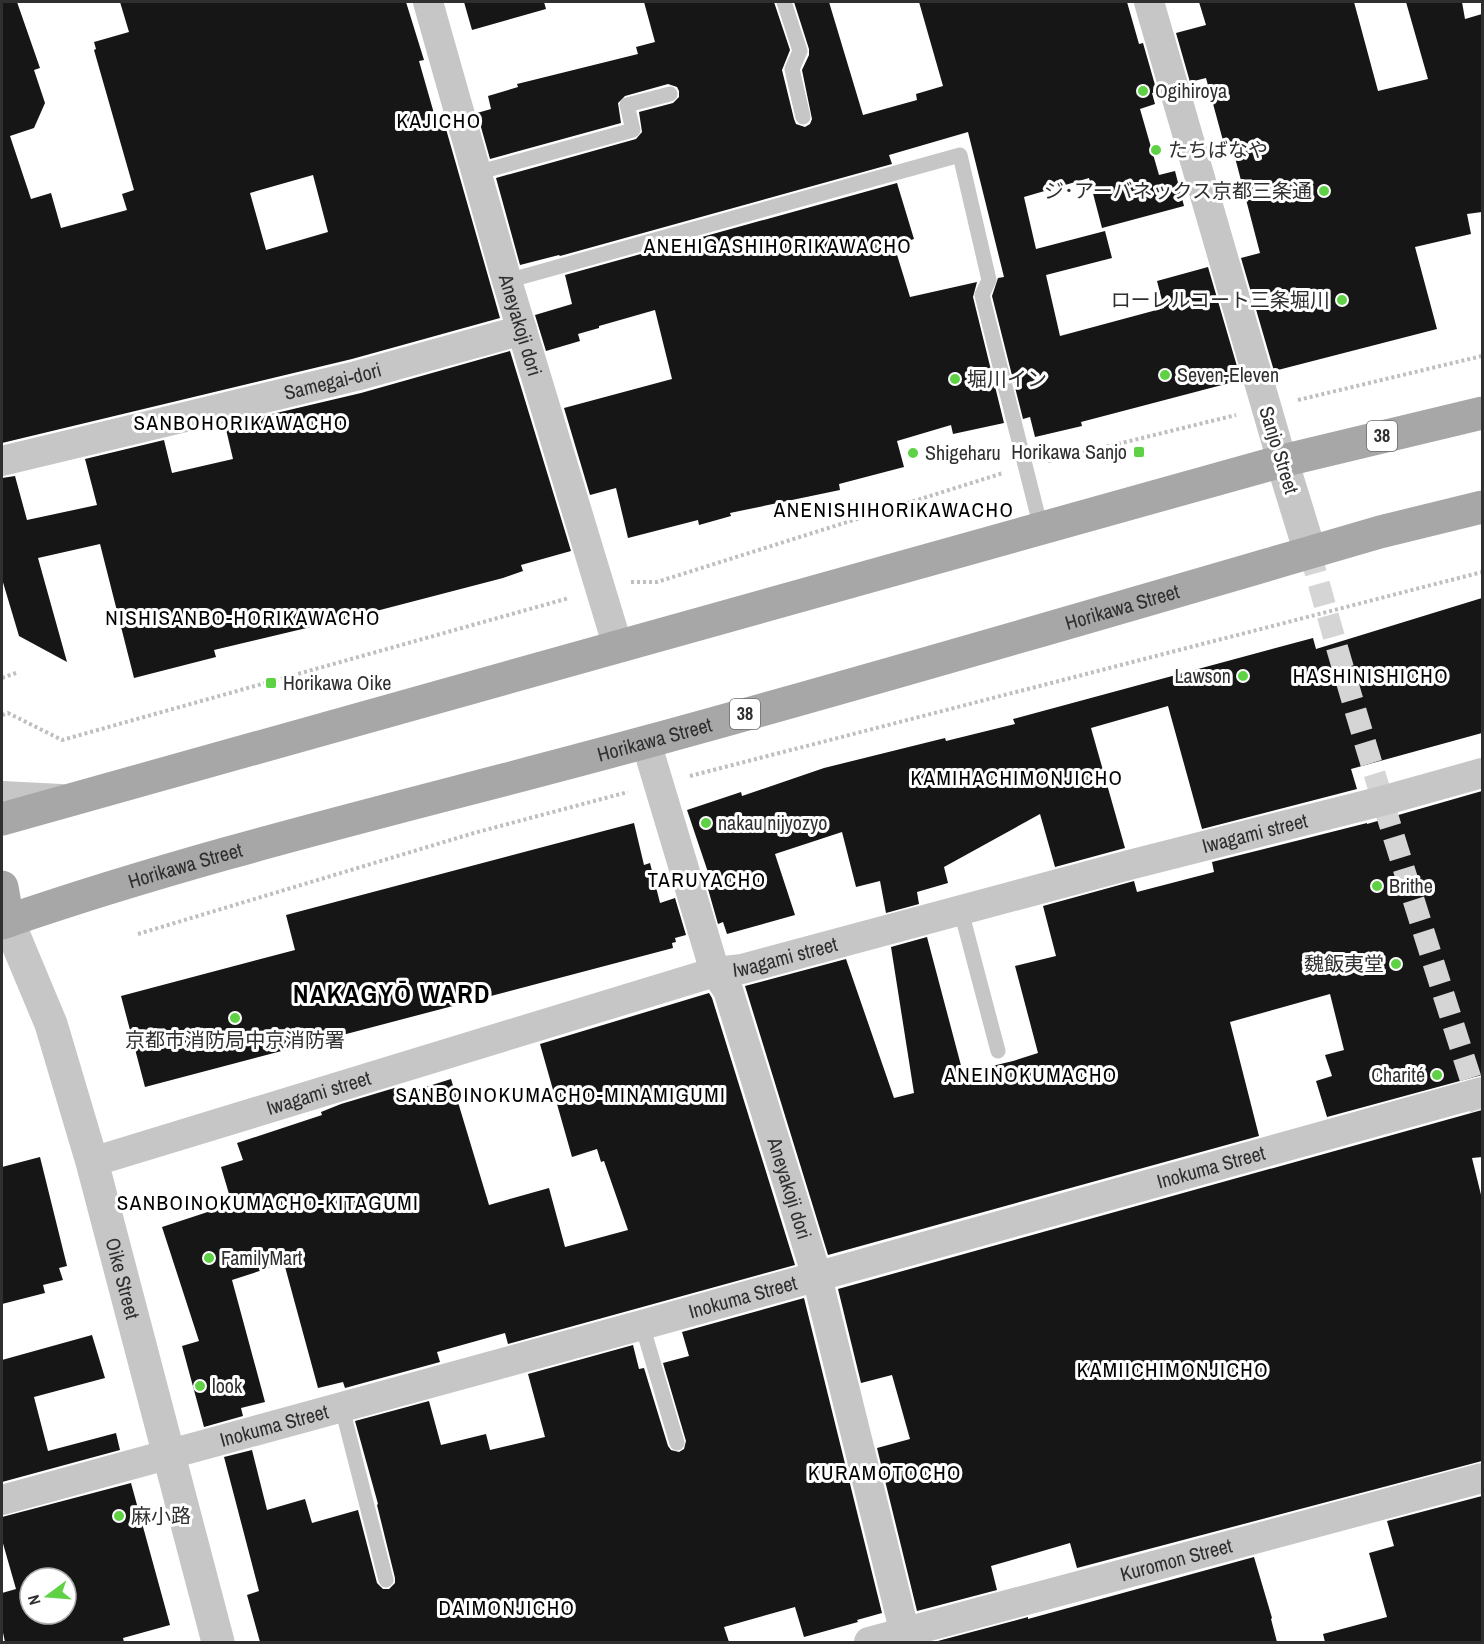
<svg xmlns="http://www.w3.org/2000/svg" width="1484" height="1644" viewBox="0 0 1484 1644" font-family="'Archivo Narrow','Noto Sans JP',sans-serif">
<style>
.building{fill:#161616;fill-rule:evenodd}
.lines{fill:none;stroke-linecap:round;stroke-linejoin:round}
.pedestrian-tunnel{stroke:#d5d5d5;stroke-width:22;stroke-dasharray:22 11;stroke-linecap:butt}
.path{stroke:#bfbfbf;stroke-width:4;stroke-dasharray:3 3;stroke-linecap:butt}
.service{stroke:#c6c6c6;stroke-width:15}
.minor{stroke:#c6c6c6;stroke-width:30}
.tertiary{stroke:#c6c6c6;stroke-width:33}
.primary{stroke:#a7a7a7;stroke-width:33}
.poi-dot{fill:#5ed244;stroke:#fff;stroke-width:2}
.labels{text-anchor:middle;stroke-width:6;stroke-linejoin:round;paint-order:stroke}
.shield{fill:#fff;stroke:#6d6d6d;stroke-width:1.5}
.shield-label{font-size:18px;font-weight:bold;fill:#2f2f2f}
.poi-label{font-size:20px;fill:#2f2f2f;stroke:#fff;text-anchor:start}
.street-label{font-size:20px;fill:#2f2f2f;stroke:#fff}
.neighbourhood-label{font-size:21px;letter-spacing:1.5px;fill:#000;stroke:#fff}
.district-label{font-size:26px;font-weight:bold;letter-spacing:1.5px;fill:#000;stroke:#fff}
</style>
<rect width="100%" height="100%" fill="#fff"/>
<path class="building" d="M2 2H17L40 68 34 70 45 103 34 128 10 136 31 199 51 193 61 228 127 210 122 194 134 190 94 50 96 49 94 42 129 32 120 2H406L424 60 419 61 437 124 444 122 500 318 352 359 2 443ZM313 175 328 232 266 250 250 193Z
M464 2H544L546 9 472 30Z
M644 2H774L790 50 782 70 794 119 796 124 805 127 810 124 812 119 802 70 809 55V49L794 2H829L863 115 917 100 916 94 943 86 919 2H1127L1139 44 1143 43 1157 92 1152 93 1155 104 1140 109 1159 175 1175 171 1184 206 1102 228 1089 178 1024 197 1036 249 1105 231 1112 258 1046 275 1060 336 1164 308 1157 281 1208 267 1241 380 1081 422 1082 426 1035 437 1030 417 1023 419 992 296 998 278 1004 277 968 132 889 155 892 164 560 256 559 255 520 265 496 178 636 139 642 132 639 112 673 103 679 97V91L677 87 668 84 625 96 618 103 621 123 490 159 477 113 491 109 488 96 518 87 517 84 638 54 636 47 655 42Z
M1199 2H1354L1378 91 1428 79 1406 2H1462L1465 19 1482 14V212L1467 214 1471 234 1415 247 1437 329 1274 371 1241 258 1260 253 1232 146 1225 148 1206 78 1190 82 1176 33 1206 25Z
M897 183 914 239 894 245 910 297 977 282 973 297 1004 423 953 434 951 425 897 441 904 467 839 484 840 490 730 513 731 516 699 525 698 520 628 538 616 488 590 495 564 408 672 379 655 310 599 326V328L578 334 580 341 546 351 535 315 572 304 565 275Z
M510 351 571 551 521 565 523 571 503 578 357 616 214 650 216 657 134 678 100 544 38 558 67 662 19 636 2 579V478L15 476 27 520 97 505 85 459 164 440 172 473 233 459 225 425 361 393Z
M1482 598V733L1351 769 1357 789 1202 829 1168 706 1091 728 1125 848 1055 867 1040 814 944 867 948 883 917 892 919 904 886 913 880 881 856 887 842 832 775 854 795 915 727 934 723 922 718 924 708 889 713 887 687 810 741 792 742 796 824 768 945 738 946 741 1015 724 1013 719 1313 638 1316 649Z
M1482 791V1075L1327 1117 1316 1081 1332 1076 1325 1055 1344 1050 1330 994 1230 1022 1259 1136 828 1255 745 986 846 959 894 1098 914 1093 891 947 927 937 963 1073 1013 1061 1038 1053 1015 966 1056 956 1043 906 1134 881 1137 892 1214 872 1212 862 1367 823V824Z
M634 823 644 865 650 863 660 903 675 898 686 935 675 938 676 942 672 943 673 948 145 1087 121 996 295 950 286 915Z
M709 993 712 998 795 1265 508 1344 505 1333 437 1352 440 1362 345 1388 343 1382 318 1388 284 1263 232 1280 265 1402 241 1408 243 1416 204 1427 182 1346 199 1341 162 1227 232 1204 221 1167 243 1160 237 1143 322 1115 321 1112 341 1104 401 1086 410 1092 451 1079 489 1205 549 1188 565 1247 628 1230 604 1161 601 1162 597 1149 572 1157 540 1044Z
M1482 1110V1157L1472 1158 1482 1199V1461L1077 1568 1070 1543 991 1566 997 1590 917 1611 877 1448 910 1439 892 1375 861 1383 838 1289Z
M40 1157 67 1266 59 1268 63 1280 43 1285 45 1293 2 1304V1167Z
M804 1298 882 1613 857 1620 858 1622 804 1637 795 1607 724 1627 729 1642H260L247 1595 259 1591 224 1457 252 1450 267 1510 305 1499 312 1523 358 1510 377 1583 383 1589H389L395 1583V1578L377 1505 378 1504 355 1421 429 1401 441 1445 486 1434 490 1450 545 1437 528 1374 633 1345 639 1369 644 1368 668 1446 671 1450 679 1452 684 1449 686 1441 663 1363 689 1356 682 1332Z
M92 1335 105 1378 34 1397 48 1451 116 1433 120 1450 2 1482V1360Z
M131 1483 170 1625 123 1638 124 1642H5L2 1628V1593L16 1589 2 1540V1517ZM30 1578H66V1614H30Z
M1482 1496V1642H1325L1323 1634 1387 1617 1369 1553 1394 1546 1387 1521Z
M1254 1557 1272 1618 1271 1619 1277 1642H934L1028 1617V1619Z"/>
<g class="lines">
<path class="pedestrian-tunnel" d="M1310 552C1362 741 1422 928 1482 1114"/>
<path class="path" d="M1298 400 1482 356
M1048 461 1236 415
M631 582H657L1003 473
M2 678 16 673
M2 715 8 713 62 740 569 598
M690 776 1482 572
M138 934 474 833 628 792"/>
<path class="service" d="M784 2 800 51 792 69 803 117
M476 173 633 130 627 105 670 94
M507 281 960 155 989 280 982 295 1041 528
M961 911 998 1051
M642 1325 677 1443
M342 1408 386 1580"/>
<g class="minor">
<path id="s1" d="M428 2 507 281 618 647"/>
<path d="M1149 2 1282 461"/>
<path id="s2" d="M2 461 356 376 522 330"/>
<path id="s3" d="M646 742 715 972 728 990 817 1277 907 1642"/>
<path d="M2 796 61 799"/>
<path id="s4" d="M92 1162 715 972 742 969 1129 865 1382 801 1482 773"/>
<path id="s5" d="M2 1500 642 1325 1482 1092"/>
<path id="s6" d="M869 1642 1482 1478"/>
</g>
<g class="tertiary">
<path d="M1282 461 1310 552"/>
<path id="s7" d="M8 921 51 1024 92 1162 218 1642"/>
</g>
<g class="primary">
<path d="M2 819 1282 461 1482 413"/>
<path d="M2 887 8 921"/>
<path id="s8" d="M2 923C213 850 431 801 646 742 892 675 1136 603 1380 532L1482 507"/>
</g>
</g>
<g class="poi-dot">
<circle cx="1143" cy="91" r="6"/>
<circle cx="1156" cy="150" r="6"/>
<circle cx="1324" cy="191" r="6"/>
<circle cx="1342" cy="300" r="6"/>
<circle cx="1165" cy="375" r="6"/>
<circle cx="955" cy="379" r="6"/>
<rect x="1133" y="446" width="12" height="12" rx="3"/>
<circle cx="913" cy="453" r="6"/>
<circle cx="1243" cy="676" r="6"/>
<rect x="265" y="677" width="12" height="12" rx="3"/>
<circle cx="706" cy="823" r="6"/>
<circle cx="1377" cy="886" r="6"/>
<circle cx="1396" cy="964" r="6"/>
<circle cx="235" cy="1018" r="6"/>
<circle cx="1437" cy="1075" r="6"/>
<circle cx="209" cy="1258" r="6"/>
<circle cx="200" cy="1386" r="6"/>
<circle cx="119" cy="1516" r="6"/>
</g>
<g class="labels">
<g class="shield">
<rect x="1367" y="421" width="30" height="30" rx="4.5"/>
<rect x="730" y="699" width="30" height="30" rx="4.5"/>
</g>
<g class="shield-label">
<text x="1382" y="442">38</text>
<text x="745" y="720">38</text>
</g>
<g class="poi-label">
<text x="1155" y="98">Ogihiroya</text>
<text x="1168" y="157">たちばなや</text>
<text x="1312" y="198" text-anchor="end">ジ･アーバネックス京都三条通</text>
<text x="1330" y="307" text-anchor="end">ローレルコート三条堀川</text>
<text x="1177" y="382">Seven-Eleven</text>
<text x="967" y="386">堀川イン</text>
<text x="1127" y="459" text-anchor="end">Horikawa Sanjo</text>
<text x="925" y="460">Shigeharu</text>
<text x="1231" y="683" text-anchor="end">Lawson</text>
<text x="283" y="690">Horikawa Oike</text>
<text x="718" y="830">nakau nijyozyo</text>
<text x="1389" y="893">Brithe</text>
<text x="1384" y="971" text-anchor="end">魏飯夷堂</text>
<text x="235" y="1047" text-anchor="middle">京都市消防局中京消防署</text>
<text x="1425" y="1082" text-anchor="end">Charité</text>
<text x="221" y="1265">FamilyMart</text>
<text x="212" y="1393">look</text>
<text x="131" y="1523">麻小路</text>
</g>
<g class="street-label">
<text dy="7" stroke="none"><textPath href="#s1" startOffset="336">Aneyakoji dori</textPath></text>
<text dy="7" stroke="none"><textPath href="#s2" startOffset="340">Samegai-dori</textPath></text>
<text transform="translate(1279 450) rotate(73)" y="7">Sanjo Street</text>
<text dy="7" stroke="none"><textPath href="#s8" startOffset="1164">Horikawa Street</textPath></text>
<text dy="7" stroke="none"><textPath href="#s8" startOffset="678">Horikawa Street</textPath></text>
<text dy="7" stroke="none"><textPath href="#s4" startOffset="1209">Iwagami street</textPath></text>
<text dy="7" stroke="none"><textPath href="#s8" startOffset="192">Horikawa Street</textPath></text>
<text dy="7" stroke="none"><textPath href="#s4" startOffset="723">Iwagami street</textPath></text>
<text dy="7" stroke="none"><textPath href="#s4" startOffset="237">Iwagami street</textPath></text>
<text dy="7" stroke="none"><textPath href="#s5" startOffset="1254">Inokuma Street</textPath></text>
<text dy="7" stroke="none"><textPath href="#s3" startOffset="470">Aneyakoji dori</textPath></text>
<text dy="7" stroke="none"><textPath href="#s7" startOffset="376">Oike Street</textPath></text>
<text dy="7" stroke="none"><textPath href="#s5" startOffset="768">Inokuma Street</textPath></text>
<text dy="7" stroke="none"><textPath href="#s5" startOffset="282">Inokuma Street</textPath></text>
<text dy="7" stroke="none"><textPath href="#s6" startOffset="318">Kuromon Street</textPath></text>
</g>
<g class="neighbourhood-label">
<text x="439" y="128">KAJICHO</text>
<text x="778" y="253">ANEHIGASHIHORIKAWACHO</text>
<text x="241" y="430">SANBOHORIKAWACHO</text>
<text x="894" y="517">ANENISHIHORIKAWACHO</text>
<text x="243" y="625">NISHISANBO-HORIKAWACHO</text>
<text x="1371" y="683">HASHINISHICHO</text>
<text x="1017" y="785">KAMIHACHIMONJICHO</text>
<text x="707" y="887">TARUYACHO</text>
<text x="1031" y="1082">ANEINOKUMACHO</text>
<text x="561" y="1102">SANBOINOKUMACHO-MINAMIGUMI</text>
<text x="268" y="1210">SANBOINOKUMACHO-KITAGUMI</text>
<text x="1173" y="1377">KAMIICHIMONJICHO</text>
<text x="885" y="1480">KURAMOTOCHO</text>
<text x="507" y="1615">DAIMONJICHO</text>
</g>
<g class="district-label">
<text x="392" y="1003">NAKAGYŌ WARD</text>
</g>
</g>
<rect width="1484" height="1644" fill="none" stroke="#2f2f2f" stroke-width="6"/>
<g transform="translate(48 1596) rotate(254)"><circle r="28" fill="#ffffff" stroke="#acacac" stroke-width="1.5"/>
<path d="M0-4.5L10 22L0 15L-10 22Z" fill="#5ed244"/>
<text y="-9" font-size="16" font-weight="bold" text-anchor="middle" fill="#2f2f2f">N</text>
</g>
</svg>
